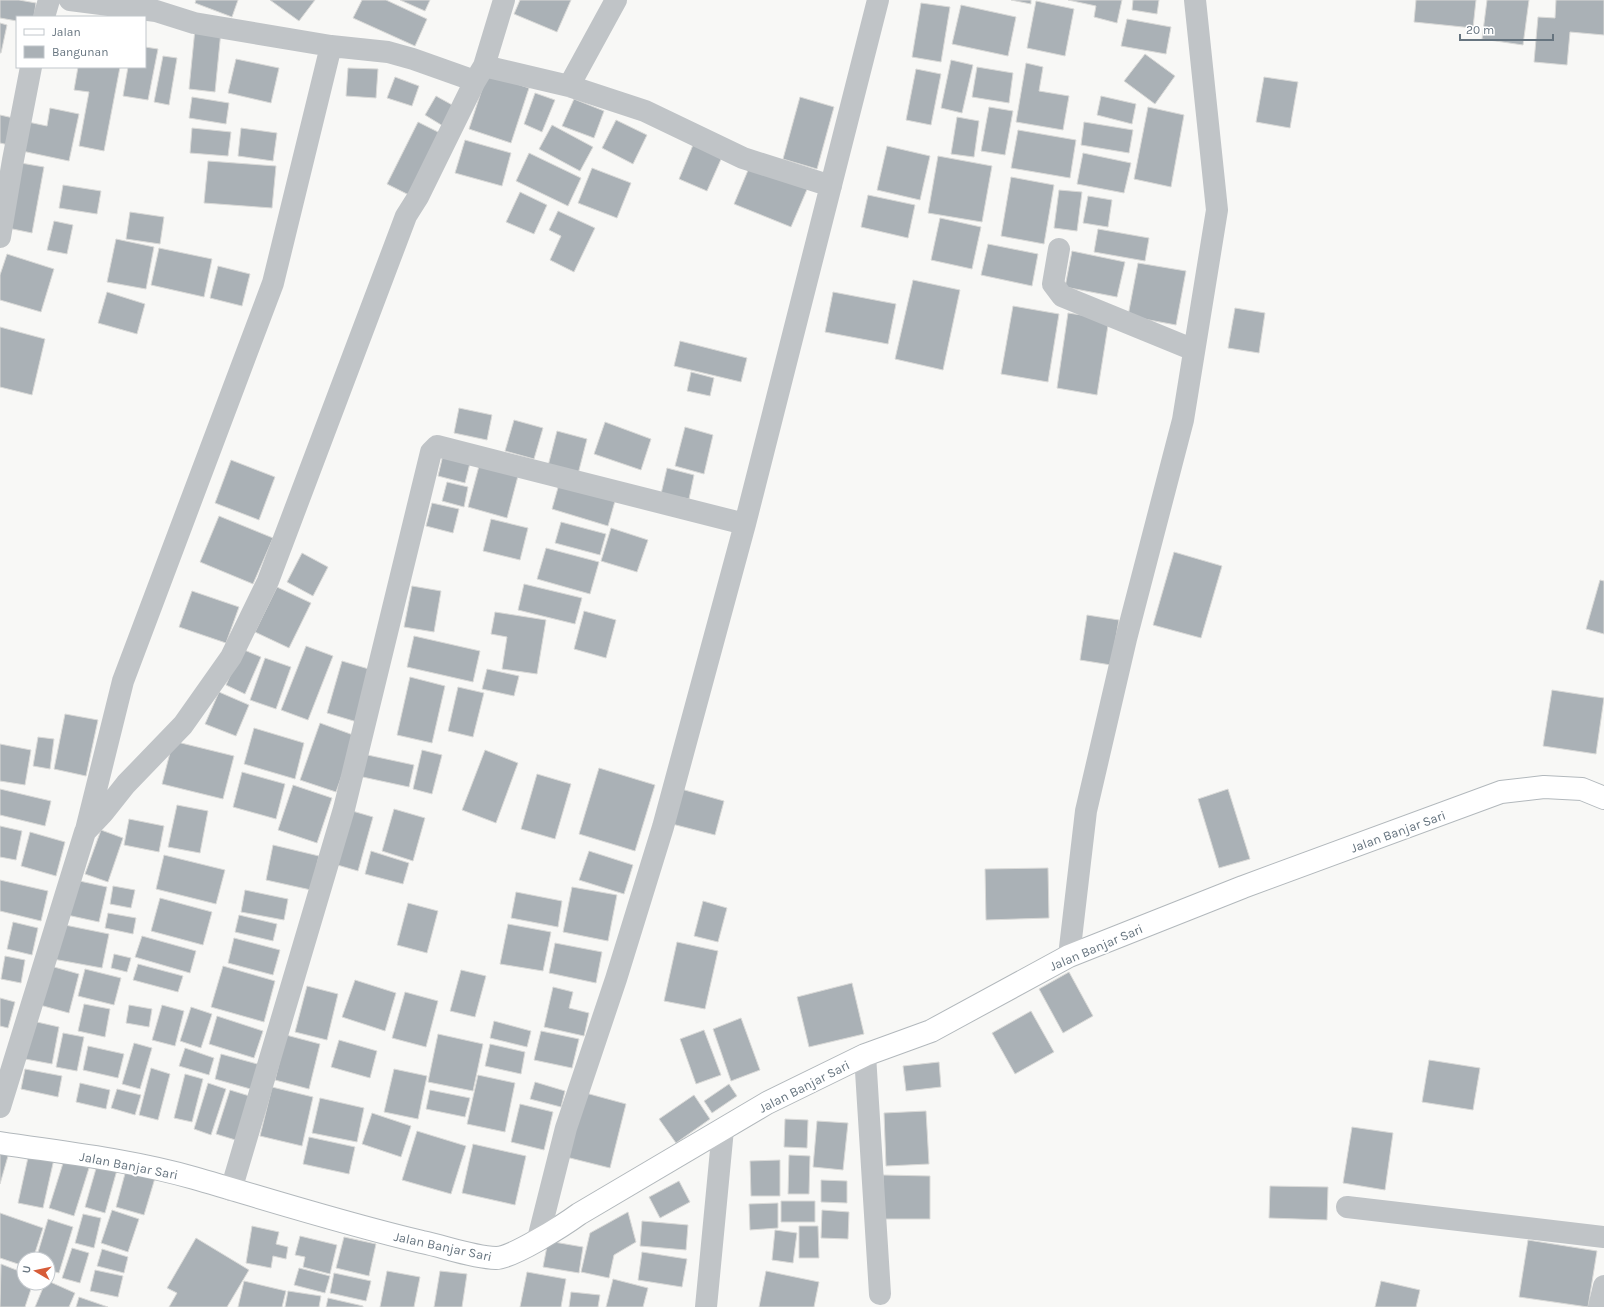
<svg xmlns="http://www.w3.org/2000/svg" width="1604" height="1307" viewBox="0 0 1604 1307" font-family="Karla,sans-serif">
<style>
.building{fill:#aab1b6;stroke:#dadad8}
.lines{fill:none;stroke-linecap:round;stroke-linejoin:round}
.secondary-casing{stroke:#b2b8bc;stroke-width:24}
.street{stroke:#c0c4c7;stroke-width:22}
.secondary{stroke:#fff;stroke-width:22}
.labels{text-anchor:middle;stroke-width:4;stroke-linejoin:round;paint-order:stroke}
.street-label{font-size:13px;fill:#66747f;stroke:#fff}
</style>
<rect width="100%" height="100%" fill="#f8f8f6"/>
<path class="building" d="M0 0H19L36 3 34 17H17V21L0 18Z
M196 0H238L232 17 195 3Z
M270 0H315L299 21Z
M362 0H386L427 19 415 46 353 18Z
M400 0H430L425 11Z
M520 0H571L557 32 514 14Z
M1011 0H1031V4Z
M1068 0H1122L1117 23 1094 17 1096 6Z
M1133 0H1159L1157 14 1132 10Z
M1416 0H1476L1473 28 1414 22Z
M1487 0H1529L1523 45 1482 39Z
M1556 0H1604V35L1570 32 1567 65 1534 62 1538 17 1555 18Z
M1036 1 1074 9 1065 56 1027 48Z
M921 3 950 7 941 62 912 57Z
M961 5 1016 17 1008 56 952 44Z
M1127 19 1171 27 1166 54 1121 46Z
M0 23 7 25 1 53H0Z
M195 29 221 31 215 92 189 89Z
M145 47 158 49 148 100 123 96 128 67H145Z
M1145 54 1175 76 1155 104 1124 81Z
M163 56 177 58 169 105 154 102Z
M236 59 279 68 271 103 228 93Z
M951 60 973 65 962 113 941 108Z
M1026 63 1043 67 1039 91 1069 96 1063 130 1016 122Z
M78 67H120L104 151 79 146 89 92 74 90Z
M977 67 1013 73 1009 103 972 97Z
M348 68 378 69 376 98 346 96Z
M916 69 941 74 931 125 906 120Z
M487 74 529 88 511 143 469 129Z
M395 77 419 86 412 106 387 98Z
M1264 77 1298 82 1290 128 1256 122Z
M535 93 555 100 542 132 524 124Z
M436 96 454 106 443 126 425 115Z
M1101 96 1136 104 1132 124 1097 115Z
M192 97 229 103 226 124 189 118Z
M800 97 834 107 817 169 783 159Z
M574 99 604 111 594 138 562 126Z
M989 107 1013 111 1005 155 981 151Z
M1148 107 1184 115 1171 187 1134 179Z
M50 108 79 114 69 161 22 151 28 122 47 126Z
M0 115 18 119 13 146 0 143Z
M957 117 979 121 974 157 951 154Z
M616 120 647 135 633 164 602 148Z
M418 122 440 133 409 195 387 184Z
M1084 122 1133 130 1129 153 1081 145Z
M552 125 593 147 580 171 539 149Z
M192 128 231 132 228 156 190 153Z
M241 128 277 133 273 161 238 156Z
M1018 130 1076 140 1070 178 1011 168Z
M465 140 511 153 502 186 455 173Z
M693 145 722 157 707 191 679 179Z
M887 146 930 156 920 200 877 190Z
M529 153 581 178 568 206 516 181Z
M1083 153 1131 163 1124 193 1077 184Z
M938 156 992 166 982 222 928 213Z
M208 161 276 166 272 208 204 203Z
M15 162 44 167 32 233 3 227Z
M751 163 808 187 791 227 734 204Z
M592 168 631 183 617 218 578 203Z
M1011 177 1054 185 1044 244 1001 236Z
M63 185 101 191 97 214 59 208Z
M1059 190 1082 192 1077 231 1054 228Z
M520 192 547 205 534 234 506 222Z
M868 195 915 205 908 238 861 227Z
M1088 196 1112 200 1108 227 1083 223Z
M558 211 595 228 574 272 550 260 561 236 549 230Z
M130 212 164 217 160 244 126 239Z
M940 218 981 227 972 269 931 260Z
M54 221 73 225 67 254 47 250Z
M1098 229 1149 238 1145 261 1094 252Z
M116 239 154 247 146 289 107 282Z
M988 244 1038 254 1032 286 981 275Z
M159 248 212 259 204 297 151 285Z
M1072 251 1125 262 1117 297 1065 287Z
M7 254 54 269 41 312 0 300V275Z
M1138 263 1186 271 1176 325 1128 316Z
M218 266 250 274 242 306 210 298Z
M913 280 960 290 943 370 895 359Z
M107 292 145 304 137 334 98 323Z
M833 292 896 304 888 344 825 332Z
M1013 306 1059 314 1048 382 1001 374Z
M1235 308 1265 313 1259 353 1228 348Z
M1068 313 1109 319 1097 395 1057 388Z
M0 327 45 339 32 395 0 387Z
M680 341 747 358 741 382 674 366Z
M691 372 714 378 710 396 687 391Z
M459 408 492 415 487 440 454 433Z
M514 420 543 428 534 459 505 451Z
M605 422 651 439 641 470 594 454Z
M685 427 713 435 704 474 675 466Z
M557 431 587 439 578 474 548 466Z
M443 455 470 463 465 483 438 476Z
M231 460 275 477 259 520 215 503Z
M479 466 518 476 507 518 468 507Z
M667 468 694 475 689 499 661 494Z
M447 482 468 487 464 507 442 501Z
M559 484 615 501 608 526 552 509Z
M432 503 459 509 453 533 426 526Z
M219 516 273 538 253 584 200 562Z
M491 519 528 528 520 560 483 551Z
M561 522 606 534 600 555 555 543Z
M611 528 648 540 637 572 601 561Z
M546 548 599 562 590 594 537 579Z
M1174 552 1222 566 1201 638 1153 625Z
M302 553 328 567 313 596 287 582Z
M1600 580 1604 581V634L1586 629Z
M524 584 582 598 575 624 518 610Z
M412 586 441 591 434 632 404 627Z
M277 587 311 603 289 648 255 632Z
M192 591 239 607 226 643 179 627Z
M584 611 616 620 606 658 574 649Z
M495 612 546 620 537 674 502 669 507 637 491 634Z
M1087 615 1119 620 1111 665 1080 660Z
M414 636 480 651 473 682 407 667Z
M306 646 333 656 308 720 281 710Z
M242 649 261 657 245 694 226 685Z
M265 658 291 667 276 709 250 700Z
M342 661 372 670 357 722 327 713Z
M487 669 519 676 514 696 482 689Z
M410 677 445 686 432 743 397 735Z
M458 687 484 693 473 737 448 731Z
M1552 690 1604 698 1596 754 1543 746Z
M219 692 249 705 236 736 205 724Z
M65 714 98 720 86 776 54 769Z
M320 723 356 736 336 792 300 780Z
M254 728 304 743 295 779 244 764Z
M38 737 54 739 50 769 33 766Z
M173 741 234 756 223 799 162 784Z
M0 744 31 750 25 785 0 781Z
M422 750 442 755 432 794 413 789Z
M485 750 518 763 496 823 462 810Z
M363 754 414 765 409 787 358 776Z
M599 768 655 785 635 851 579 834Z
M242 772 285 784 276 819 233 807Z
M537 774 571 784 555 839 521 829Z
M293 785 332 798 317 843 278 830Z
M0 789 51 801 45 826 0 815Z
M681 789 724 801 715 835 672 824Z
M1228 789 1250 859 1219 868 1198 799Z
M177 805 208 811 200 853 168 847Z
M394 809 425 818 413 861 382 851Z
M349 810 373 817 358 871 334 864Z
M129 819 164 826 159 852 124 845Z
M0 826 22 831 16 860 0 857Z
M101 830 123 838 108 882 85 874Z
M30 832 65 842 56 876 21 866Z
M273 845 319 856 311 890 266 880Z
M371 851 409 863 403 884 365 874Z
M589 851 633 865 624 894 579 880Z
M164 855 225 870 216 904 156 889Z
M1048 868 1049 918 986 920 985 869Z
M0 880 48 891 41 921 0 911Z
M75 880 107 887 99 922 67 915Z
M113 886 135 890 131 908 110 904Z
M572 887 617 895 608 941 563 932Z
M245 890 288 899 284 920 241 912Z
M516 892 562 901 558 927 511 918Z
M160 898 212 912 203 945 151 931Z
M703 901 727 908 718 942 694 936Z
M408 903 438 911 427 953 397 945Z
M108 913 136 918 133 934 105 928Z
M239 915 277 924 273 941 235 932Z
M13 922 38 928 32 955 7 949Z
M60 924 109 934 102 968 53 959Z
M508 924 551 932 543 971 500 964Z
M142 936 196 951 190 973 135 957Z
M234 938 280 950 273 975 228 963Z
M677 942 718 951 705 1009 664 1001Z
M555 943 602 952 596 983 549 973Z
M114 954 131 958 127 972 111 968Z
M5 956 25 960 21 983 1 979Z
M138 964 183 976 178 992 133 980Z
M47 965 79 974 69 1013 36 1004Z
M223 966 275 981 264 1022 211 1007Z
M85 969 121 978 114 1005 78 996Z
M461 970 486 976 475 1017 450 1011Z
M1069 972 1093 1016 1063 1033 1039 989Z
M355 980 396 993 385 1031 342 1017Z
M852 983 864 1034 809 1047 797 997Z
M307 986 338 994 327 1040 295 1032Z
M553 987 573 992 569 1008 589 1013 584 1036 544 1027Z
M405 992 438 1001 426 1047 392 1038Z
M0 998 15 1002 8 1028 0 1026Z
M84 1004 110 1009 105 1037 78 1031Z
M129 1005 152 1009 149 1027 126 1023Z
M162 1005 184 1011 175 1046 152 1040Z
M191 1007 212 1014 201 1048 180 1041Z
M1031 1011 1054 1052 1015 1074 992 1033Z
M217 1016 263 1031 254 1058 209 1044Z
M741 1018 760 1070 731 1081 713 1029Z
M28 1020 59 1027 52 1064 20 1058Z
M494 1021 531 1031 527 1047 490 1038Z
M704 1030 721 1075 696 1084 680 1039Z
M541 1031 579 1039 572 1068 534 1060Z
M63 1033 84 1037 77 1071 56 1067Z
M438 1034 483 1044 473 1091 428 1082Z
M286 1035 320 1044 309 1089 275 1080Z
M339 1040 377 1051 370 1078 331 1067Z
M134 1043 152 1048 140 1089 122 1084Z
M490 1044 525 1052 521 1074 485 1066Z
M88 1046 124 1054 118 1078 83 1070Z
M185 1048 214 1058 209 1075 179 1066Z
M221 1054 261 1065 254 1090 215 1079Z
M1429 1060 1480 1068 1473 1110 1422 1102Z
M939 1062 941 1087 906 1091 903 1066Z
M151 1068 170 1074 158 1120 139 1115Z
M25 1069 62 1076 58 1097 21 1089Z
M394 1069 427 1076 418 1119 384 1112Z
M185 1074 203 1079 192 1122 174 1118Z
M478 1075 515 1083 505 1132 467 1124Z
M535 1082 565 1091 561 1107 530 1099Z
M80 1083 110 1090 106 1109 76 1102Z
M208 1083 226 1089 211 1135 194 1129Z
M729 1084 737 1096 712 1113 704 1101Z
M272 1087 313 1097 302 1146 260 1136Z
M117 1089 141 1095 135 1115 111 1108Z
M230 1090 256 1098 242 1142 216 1134Z
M430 1090 470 1098 465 1117 426 1109Z
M582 1092 626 1104 610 1168 566 1157Z
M694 1095 710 1119 676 1143 659 1119Z
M320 1098 364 1108 357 1142 312 1133Z
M520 1104 553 1112 544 1150 511 1142Z
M926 1111 929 1164 886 1166 884 1113Z
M372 1113 411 1126 401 1157 362 1144Z
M785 1119 808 1120 807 1148 784 1147Z
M817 1121 848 1123 843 1170 813 1167Z
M1352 1127 1393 1133 1385 1190 1343 1183Z
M417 1131 466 1146 451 1194 402 1180Z
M309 1137 355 1147 349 1174 303 1164Z
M473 1144 526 1156 515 1205 462 1193Z
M0 1153 8 1156 0 1184Z
M29 1153 54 1159 43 1208 18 1203Z
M789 1155 810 1156 809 1194H788Z
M64 1160 89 1168 74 1216 49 1208Z
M780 1160V1196H751L750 1161Z
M97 1165 117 1170 105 1213 85 1207Z
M126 1170 155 1178 144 1215 116 1207Z
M883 1175 930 1176V1219H883Z
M821 1180 847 1181V1203L821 1202Z
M679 1181 690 1202 660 1218 649 1197Z
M1270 1186 1328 1187 1327 1220 1269 1218Z
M781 1201H815V1222H781Z
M778 1203V1228L750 1230 749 1204Z
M112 1210 139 1219 128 1252 101 1243Z
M822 1210 849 1212 848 1239 821 1238Z
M628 1212 636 1242 614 1255 609 1278 581 1272 590 1233Z
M0 1213 43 1228 33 1259H24V1266L0 1258Z
M83 1214 101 1218 94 1248 75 1243Z
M48 1219 73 1227 59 1273 48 1270V1259H36Z
M642 1221 688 1225 686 1250 640 1246Z
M252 1226 279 1232 276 1244 288 1247 286 1259 273 1256 271 1268 246 1263Z
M799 1226H818L819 1258H799Z
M775 1230 797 1233 793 1263 772 1260Z
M300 1236 337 1245 330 1274 303 1267 305 1257 295 1255Z
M344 1237 376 1244 369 1276 336 1268Z
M196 1238 249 1270 227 1307H169L177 1293 167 1288Z
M1528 1240 1597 1251 1588 1307 1519 1297Z
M548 1241 583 1247 579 1273 543 1267Z
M72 1248 89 1253 80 1283 62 1278Z
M102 1249 128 1257 124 1273 97 1266Z
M642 1252 687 1259 682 1287 638 1280Z
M1 1264 24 1273V1283H33L25 1307H0Z
M299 1268 330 1276 325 1293 294 1285Z
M95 1270 123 1276 118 1297 90 1291Z
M387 1271 420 1277 414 1307H380Z
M440 1271 467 1274 462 1307H434Z
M766 1271 819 1282 814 1307H759Z
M527 1272 566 1279 561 1307H520Z
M334 1273 371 1281 366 1301 330 1293Z
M613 1279 648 1288 643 1307H606Z
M48 1281 75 1293 69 1307H35L45 1283H48Z
M244 1281 286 1291 282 1307H238Z
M1381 1281 1420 1290 1416 1307H1375Z
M288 1291 321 1296 319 1307H285Z
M571 1292 600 1295 598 1307H569Z
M79 1297 108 1307H76Z
M328 1298 363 1306V1307H326Z"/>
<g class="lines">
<g class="secondary-casing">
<path id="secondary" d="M0 1143C65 1153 131 1160 194 1178 270 1200 345 1224 422 1242 446 1247 471 1257 496 1258 512 1258 564 1225 579 1214L767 1103 865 1055 931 1031 1069 956 1243 887 1501 792 1544 787 1582 789 1604 798"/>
</g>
<path class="street" d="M70 0 156 11 194 23 331 46 388 52 413 59 475 81
M44 17 49 0
M484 66 569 86 645 111 743 158 831 186
M569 86 616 0
M0 237 13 160 31 67
M1059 249 1053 284 1062 296 1194 350
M86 830 123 681 273 283 331 46
M1069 956 1086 811 1126 639 1183 420 1217 210 1195 0
M865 1055 880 1294
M0 1107 85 832 103 813 126 784 183 725 231 657 268 581 406 216 418 197 475 81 484 66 504 0
M231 1190 344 809 431 452 437 446 745 524
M1347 1207 1604 1237
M538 1239 566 1128 616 979 663 827 745 524 878 0
M706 1307 723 1129
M1599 1307 1604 1286"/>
<use href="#secondary" class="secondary"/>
</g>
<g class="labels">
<g class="street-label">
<text transform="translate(1398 831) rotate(-20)" y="5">Jalan Banjar Sari</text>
<text transform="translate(1096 947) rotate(-23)" y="5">Jalan Banjar Sari</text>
<text transform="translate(804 1086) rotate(-27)" y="5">Jalan Banjar Sari</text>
<text transform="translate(129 1165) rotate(11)" y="5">Jalan Banjar Sari</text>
<text transform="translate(443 1246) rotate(12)" y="5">Jalan Banjar Sari</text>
</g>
</g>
<rect x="16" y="16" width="130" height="52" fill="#ffffff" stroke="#c2c7cc"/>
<rect x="24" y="29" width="20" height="6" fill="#ffffff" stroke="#c2c7cc"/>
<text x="52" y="36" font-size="12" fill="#66747f">Jalan</text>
<rect x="24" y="46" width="20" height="12" fill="#aab1b6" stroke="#c2c7cc"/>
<text x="52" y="56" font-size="12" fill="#66747f">Bangunan</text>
<g transform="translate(36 1271) rotate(279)"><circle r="19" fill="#ffffff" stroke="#c2c7cc"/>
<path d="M0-3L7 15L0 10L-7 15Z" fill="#d75c38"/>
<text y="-6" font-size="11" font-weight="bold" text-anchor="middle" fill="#66747f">U</text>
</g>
<path d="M1460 34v6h93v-6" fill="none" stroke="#66747f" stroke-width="2"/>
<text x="1466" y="34" font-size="12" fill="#66747f" stroke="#ffffff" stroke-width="3" paint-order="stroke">20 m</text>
</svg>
